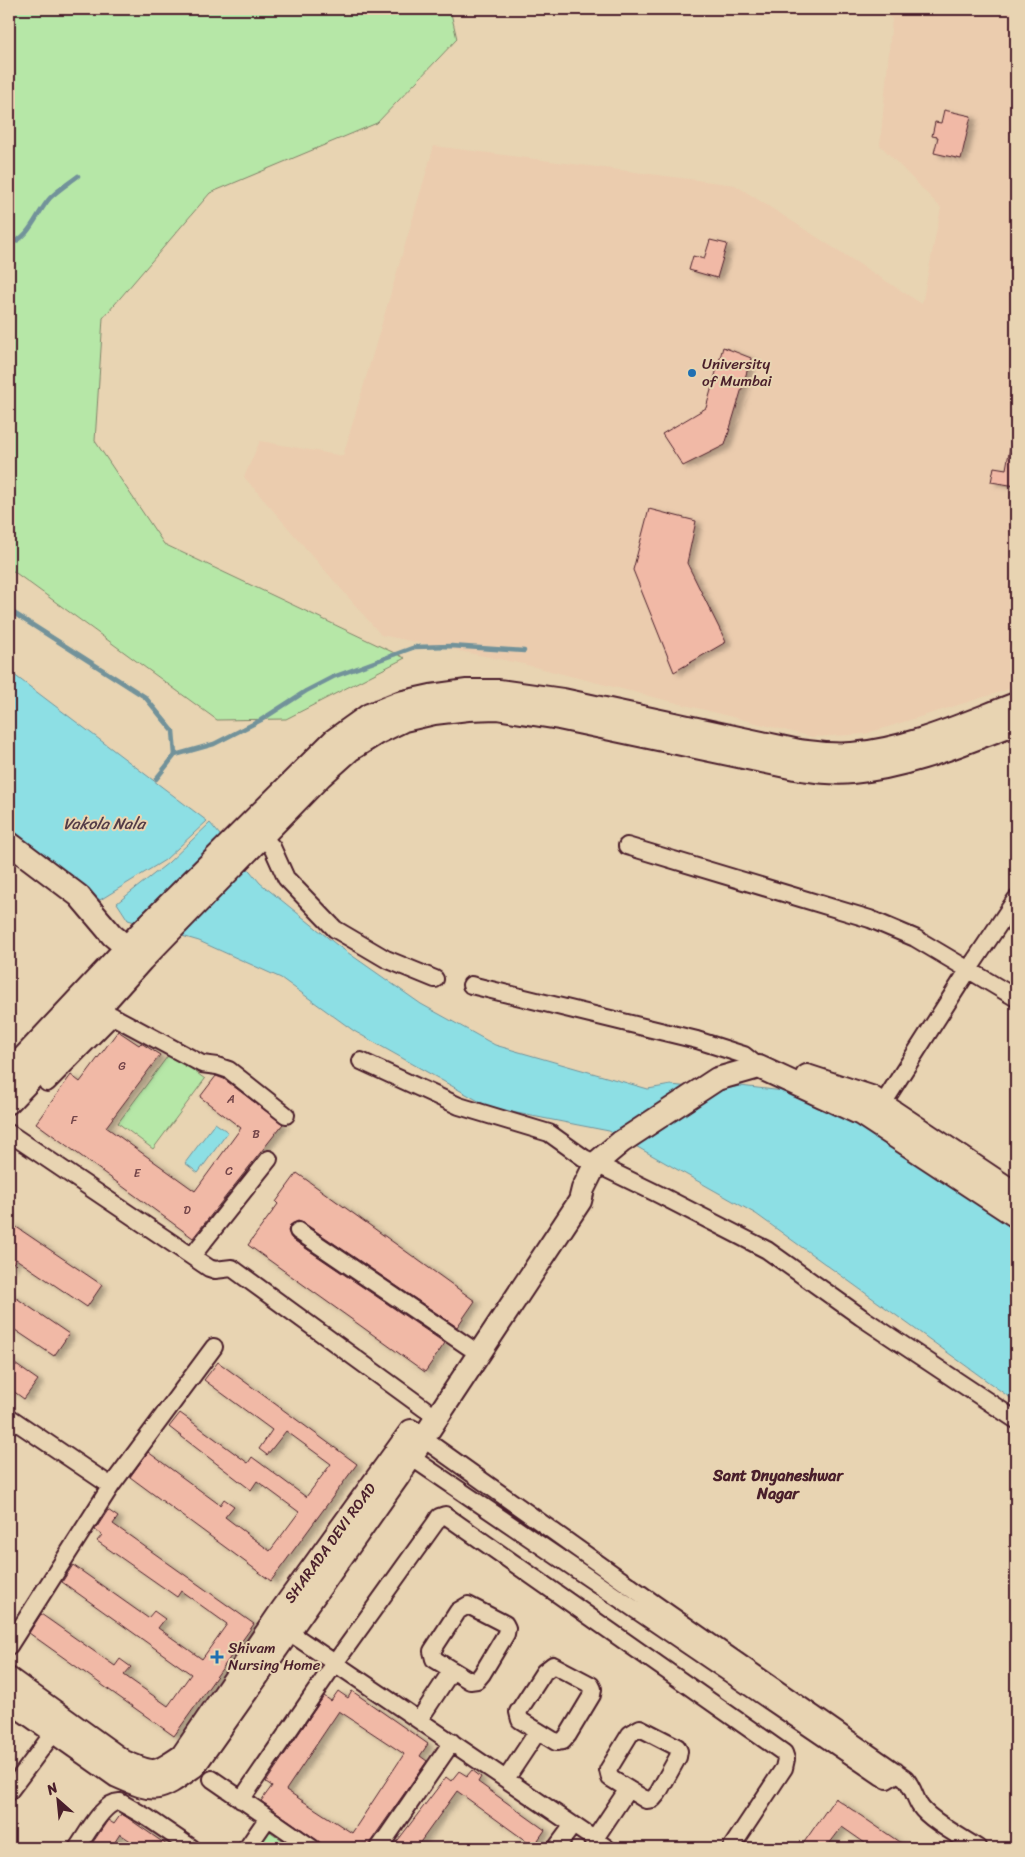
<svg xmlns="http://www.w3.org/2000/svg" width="1025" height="1857" viewBox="0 0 1025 1857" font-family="Sriracha,sans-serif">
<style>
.built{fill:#ebccae}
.green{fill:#b6e7a7;stroke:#808369}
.water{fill:#8ddfe4;stroke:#72929a}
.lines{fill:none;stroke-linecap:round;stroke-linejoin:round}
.stream{stroke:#72929a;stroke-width:4.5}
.building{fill:#f1b9a6;stroke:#4a1f2b;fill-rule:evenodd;filter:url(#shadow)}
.street-casing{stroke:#4a1f2b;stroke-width:20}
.secondary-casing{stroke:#4a1f2b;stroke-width:26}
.street{stroke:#e8d4b2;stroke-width:16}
.secondary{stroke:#e8d4b2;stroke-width:22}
.poi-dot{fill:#1f6fb2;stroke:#e8d4b2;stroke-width:2}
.labels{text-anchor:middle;stroke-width:4;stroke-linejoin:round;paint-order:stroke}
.number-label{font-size:12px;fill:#74464a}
.poi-label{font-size:15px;fill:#4a1f2b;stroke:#e8d4b2;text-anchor:start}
.street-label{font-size:15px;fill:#4a1f2b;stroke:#e8d4b2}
.water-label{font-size:16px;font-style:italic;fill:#543c47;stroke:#e8d4b2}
.neighbourhood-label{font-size:16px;font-weight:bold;fill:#4a1f2b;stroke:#e8d4b2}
</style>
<defs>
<filter id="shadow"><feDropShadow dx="5.5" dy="3" stdDeviation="2.5" flood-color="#0004"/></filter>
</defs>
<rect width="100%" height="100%" fill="#e8d4b2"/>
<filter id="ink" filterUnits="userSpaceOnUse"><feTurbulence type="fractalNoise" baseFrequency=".02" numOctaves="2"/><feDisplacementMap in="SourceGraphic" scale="10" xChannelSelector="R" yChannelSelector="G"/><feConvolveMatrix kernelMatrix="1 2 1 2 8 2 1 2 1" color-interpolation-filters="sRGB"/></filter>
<g filter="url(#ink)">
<path class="built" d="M878 9H1016V687L865 734 812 737 523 664 381 635 244 477 260 441 343 456 434 146 735 185 922 304 941 208 880 145 892 19Z"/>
<path class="green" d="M9 9H450L457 39 377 123 210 193 103 318 95 441 164 544 405 658 286 719 217 720 9 568Z
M170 1053 205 1079 153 1149 118 1123Z
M269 1831 294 1848H258Z"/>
<path class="water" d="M9 671 207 821 165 860 100 900 9 830Z
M210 823 260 883 337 945 421 1004 495 1045 648 1089 671 1085 720 1090 740 1086 801 1093 883 1133 1016 1228V1402L756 1214 609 1131 491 1108 354 1031 281 978 199 941 128 920 117 903 168 863Z
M215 1123 228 1132 198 1173 185 1163Z"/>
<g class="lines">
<path class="stream" d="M9 244C30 239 37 212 50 198 58 190 69 183 78 176
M9 319V326
M9 356V361
M9 610 145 697 173 731 175 755 156 779
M175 755 214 744 261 720 306 691 333 677 415 647 451 646 524 651"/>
</g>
<path class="building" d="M944 110 971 116 961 159 934 153 938 137 932 136 935 122 941 123Z
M710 240 727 244 717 278 689 270 693 256 704 259Z
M723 347 751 358 725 445 683 466 662 434 706 408Z
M1010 447 1016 448V486L991 482 994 467 1006 469Z
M649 509 696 521 687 563 726 642 674 672 633 570Z
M118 1031 139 1045 141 1043 160 1055 106 1127 195 1191 241 1128 200 1097 216 1076 224 1079 283 1124 193 1238 36 1123 71 1075 80 1082Z
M297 1173 475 1301 457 1327 304 1223 298 1221 290 1225 288 1231 292 1239 445 1343 425 1372 248 1245 278 1204 276 1202Z
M9 1222 102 1285 87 1307 16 1259 9 1269Z
M9 1293 69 1334 54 1356 9 1326Z
M9 1360 38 1380 24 1399 9 1388Z
M218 1362 357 1464 271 1581 130 1477 148 1452 220 1505 224 1499 234 1506 225 1517 270 1551 299 1512 257 1481 251 1490 169 1427 180 1413 248 1463 252 1457 306 1497 331 1464 286 1431 267 1455 259 1449 272 1430 204 1380Z
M108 1510 118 1517 113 1524 254 1624 174 1736 29 1633 41 1614 115 1666 120 1659 131 1667 124 1675 168 1706 191 1674 62 1582 73 1565 148 1618 154 1611 165 1619 158 1628 202 1659 227 1624 181 1591 177 1597 97 1541 102 1535 95 1530Z
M338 1691 348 1698 352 1691 428 1744 420 1756 427 1761 366 1848H328L261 1801 272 1786 266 1782 324 1696 331 1701ZM339 1711 404 1754 352 1833 286 1790Z
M472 1770 481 1777 478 1782 545 1830 538 1840 546 1846V1848H520L526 1841 457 1791 416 1848H392L446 1777 451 1781 459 1771 467 1776Z
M835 1798 908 1848H872L842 1827 826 1848H800Z
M121 1814 125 1816 171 1848H141L120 1834 111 1848H89L108 1820 114 1824Z"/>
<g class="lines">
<g class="street-casing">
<path id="street" d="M263 838 272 847 286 878 335 929 386 959 435 979
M627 846 870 919 915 938 1016 998
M471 985 697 1040 744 1055 759 1067
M92 1000 107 1013 202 1064 217 1066 229 1070 286 1115
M361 1061 459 1106 549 1133 584 1158 658 1194 767 1250 861 1317 1016 1420
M47 1083 113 1016
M877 1113 969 969 1016 899
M9 1133 209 1268 215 1270 232 1268 425 1409
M298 1231 469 1347
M192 1256 269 1159
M9 1417 111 1486
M414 1432 655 1604 905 1778C913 1787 914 1796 920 1806 929 1820 963 1838 978 1848
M402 1451 880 1776 887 1780 892 1777 896 1771
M468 1605 505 1624 507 1628 506 1634 482 1674 477 1680 470 1681 434 1659 432 1651 458 1611Z
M289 1632 607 1848
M9 1646 111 1486 214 1347
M553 1665 591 1685 593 1689 592 1695 568 1735 563 1741 556 1742 520 1720 518 1712 544 1672Z
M419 1720 452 1670
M640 1728 677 1747 679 1751 678 1757 658 1793 653 1799 646 1800 610 1778 608 1770 630 1734Z
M212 1779 312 1848
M506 1779 538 1731
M9 1792 54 1732
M241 1800 335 1663 436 1522 439 1517 445 1515 784 1753 786 1759 784 1768 731 1848
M594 1840 628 1789
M77 1848C86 1836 104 1800 120 1802L148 1818 192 1848
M247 1848 267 1819
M379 1848 452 1742
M556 1848 573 1825"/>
</g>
<g class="secondary-casing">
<path id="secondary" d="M9 843 79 896 112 935 137 956
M9 1073 143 930 334 740 369 715 399 703 431 696 467 691H499L563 700 799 751C816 753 834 756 852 754 910 749 963 724 1016 704
M807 1076 871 1097 1016 1194
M9 1102 100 1007 142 960 321 776 350 750 377 733 404 720 434 713 468 709 497 708 559 718 795 768C814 771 833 774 852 772 910 767 963 743 1016 723
M9 1679 124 1762C155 1775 154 1775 182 1756L282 1610 411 1431
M9 1700 117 1776C157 1794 159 1791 194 1766L397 1478 580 1201 583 1189 596 1163 621 1142 717 1079 759 1067 861 1114 1016 1216"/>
</g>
<use href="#street" class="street"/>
<use href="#secondary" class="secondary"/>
</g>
</g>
<g class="poi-dot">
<circle cx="692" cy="373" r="5"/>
<path d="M214.5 1649.5h5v5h5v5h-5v5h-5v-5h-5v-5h5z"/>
</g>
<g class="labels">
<g class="number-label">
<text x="122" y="1070">G</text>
<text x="231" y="1103">A</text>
<text x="74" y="1124">F</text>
<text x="256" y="1138">B</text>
<text x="229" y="1175">C</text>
<text x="137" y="1177">E</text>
<text x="187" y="1214">D</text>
</g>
<g class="poi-label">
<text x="702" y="369">University<tspan x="702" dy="17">of Mumbai</tspan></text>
<text x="228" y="1653">Shivam<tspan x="228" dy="17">Nursing Home</tspan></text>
</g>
<g class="street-label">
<text transform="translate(330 1543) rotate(-54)" y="5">SHARADA DEVI ROAD</text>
</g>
<g class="water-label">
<text x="104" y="829">Vakola Nala</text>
</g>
<g class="neighbourhood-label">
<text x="778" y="1481">Sant Dnyaneshwar<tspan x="778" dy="18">Nagar</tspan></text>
</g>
</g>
<rect width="1025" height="1857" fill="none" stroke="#e8d4b2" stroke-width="30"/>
<rect x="15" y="15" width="995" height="1827" fill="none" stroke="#4a1f2b" stroke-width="2" filter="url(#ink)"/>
<g transform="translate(58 1800) rotate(333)" stroke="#e8d4b2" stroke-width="4" paint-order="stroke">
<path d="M0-4L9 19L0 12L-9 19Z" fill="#4a1f2b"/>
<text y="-8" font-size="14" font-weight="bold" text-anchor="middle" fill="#4a1f2b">N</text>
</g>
</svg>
